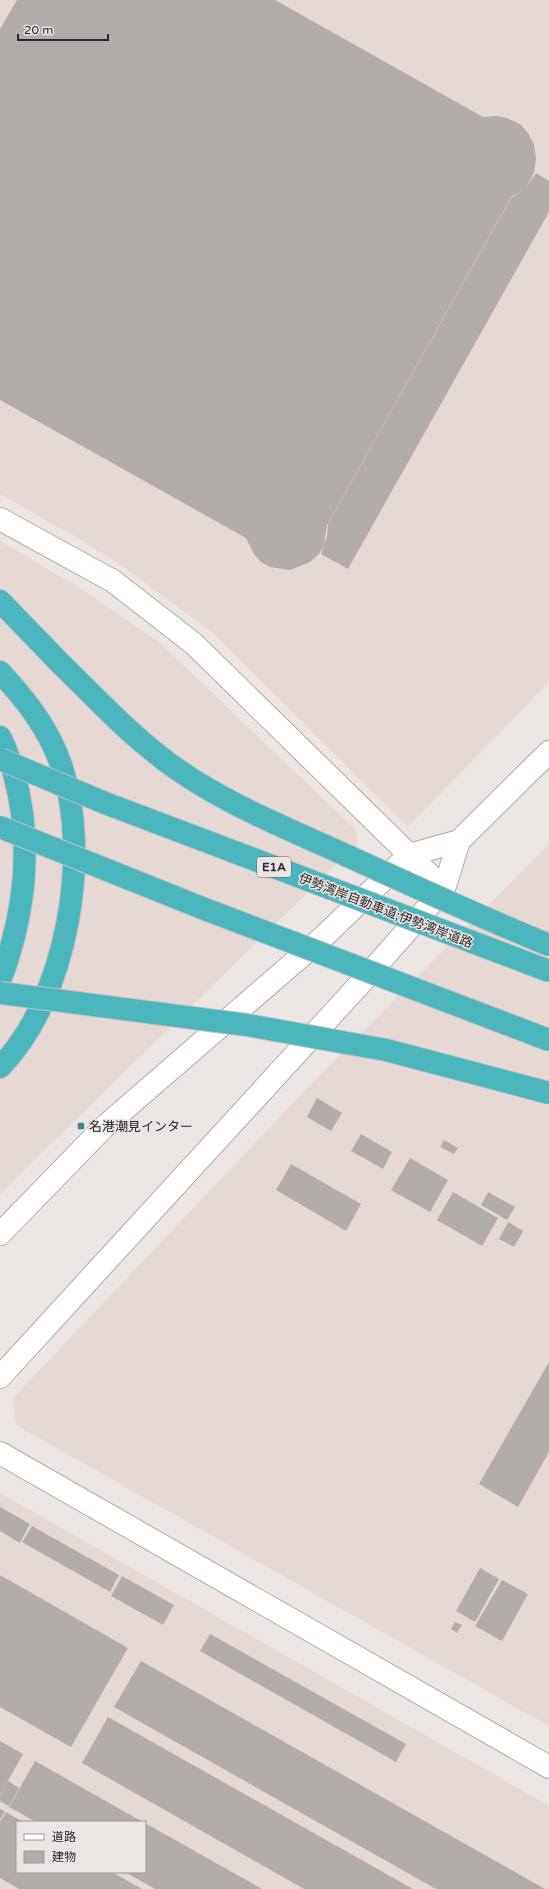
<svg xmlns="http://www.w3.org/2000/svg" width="549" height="1889" viewBox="0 0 549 1889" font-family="'Varela Round','Noto Sans JP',sans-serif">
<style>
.built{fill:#e6d8d4;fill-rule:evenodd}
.building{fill:#b2acab}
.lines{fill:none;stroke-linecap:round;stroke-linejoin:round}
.minor-casing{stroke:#b1abaa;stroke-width:24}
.highway-casing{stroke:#c3c3c3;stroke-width:24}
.minor{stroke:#fff;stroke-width:22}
.highway{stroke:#4bb7bd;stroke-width:22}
.highway-bridge-casing{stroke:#c3c3c3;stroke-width:24;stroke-linecap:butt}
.highway-bridge{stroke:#4bb7bd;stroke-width:22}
.poi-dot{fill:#3e868b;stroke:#ebe5e4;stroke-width:1.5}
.labels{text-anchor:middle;stroke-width:3;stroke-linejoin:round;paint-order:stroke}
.shield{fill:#ebe5e4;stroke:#636060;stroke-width:1}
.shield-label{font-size:12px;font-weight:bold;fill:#292727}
.street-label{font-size:13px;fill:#292727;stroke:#ebe5e4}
.poi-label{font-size:13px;fill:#292727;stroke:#ebe5e4;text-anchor:start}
</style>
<rect width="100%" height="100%" fill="#ebe5e4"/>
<path class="built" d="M0 0H549V682L408 827 214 634 125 568 71 534 0 494Z
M0 541 83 590 159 642 356 830 357 844 0 1194Z
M549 844V1726L16 1425 13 1398 312 1083Z
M0 1493 549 1806V1889H0ZM17 1822H145V1872H17Z"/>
<path class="building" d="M17 0H275L483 117 496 116 507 118 520 124 528 133 534 144 536 159 534 173 526 188 536 173 549 181V212L348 569 321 554 327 536 328 524 511 198 523 190 511 197 327 525 324 545 319 554 310 562 290 570 270 567 261 562 254 554 246 538 0 400V29Z
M317 1098 342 1113 331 1131 307 1117Z
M361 1134 392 1152 383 1169 351 1151Z
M444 1140 458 1148 454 1154 440 1147Z
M410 1158 448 1180 430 1212 391 1190Z
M291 1164 361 1204 346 1231 276 1190Z
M453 1192 498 1218 482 1246 437 1220Z
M488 1192 515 1207 507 1220 481 1205Z
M508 1222 523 1231 514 1247 499 1239Z
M549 1362V1452L518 1507 479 1484Z
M0 1507 30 1524 20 1543 0 1531Z
M32 1526 119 1575 110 1592 22 1542Z
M480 1568 499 1579 475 1622 456 1611Z
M0 1575 128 1648 71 1747 0 1707Z
M122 1576 174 1605 163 1625 111 1596Z
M502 1580 528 1594 502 1641 475 1626Z
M455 1622 462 1625 457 1633 451 1629Z
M210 1634 406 1744 396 1762 200 1651Z
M141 1661 545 1889H436L114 1707Z
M108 1717 413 1889H304L82 1763Z
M0 1741 23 1754 0 1795Z
M35 1761 143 1822H36L9 1807Z
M8 1781 19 1788 9 1806 0 1801V1796Z
M0 1809 5 1811 0 1820Z
M6 1812 23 1822H17V1872H112L142 1889H19L0 1878V1822Z
M145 1823 262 1889H155L125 1872H145Z"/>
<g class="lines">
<g class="minor-casing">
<path id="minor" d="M0 519 113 581 194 644 444 889
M0 1234 104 1127 321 939 409 855 459 841 549 752
M0 1377 359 985 444 889 459 841
M0 1453 549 1767"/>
</g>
<g class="highway-casing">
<path id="highway" d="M0 601 61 664
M0 672C26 700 49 729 61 765 92 853 67 1000 0 1067
M0 737C7 749 10 761 14 774 30 832 27 893 10 951 7 960 5 970 0 979"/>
</g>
<use href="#minor" class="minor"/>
<use href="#highway" class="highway"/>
<g class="highway-bridge-casing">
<path id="highway-bridge" d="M61 664C93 695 123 728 158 755 210 797 279 825 339 852 409 884 478 916 549 945
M0 759 105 803 549 971
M0 827 202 908 549 1040
M0 993 247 1025 386 1050 549 1093"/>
</g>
<use href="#highway-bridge" class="highway-bridge"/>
</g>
<rect class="poi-dot" x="77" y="1122" width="8" height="8" rx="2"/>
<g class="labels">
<rect class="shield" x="257" y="857" width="34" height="20" rx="3"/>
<g class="shield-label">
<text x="274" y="871">E1A</text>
</g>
<g class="street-label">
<text transform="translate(386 910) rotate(21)" y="5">伊勢湾岸自動車道;伊勢湾岸道路</text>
</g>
<g class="poi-label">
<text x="89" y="1131">名港潮見インター</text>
</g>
</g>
<rect x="16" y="1821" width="130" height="52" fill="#ebe5e4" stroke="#9d9998"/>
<rect x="24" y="1834" width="20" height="6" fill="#ffffff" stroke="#9d9998"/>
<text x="52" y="1841" font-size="12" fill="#292727">道路</text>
<rect x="24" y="1851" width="20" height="12" fill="#b2acab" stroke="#9d9998"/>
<text x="52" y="1861" font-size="12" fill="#292727">建物</text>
<path d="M18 34v6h90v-6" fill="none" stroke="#292727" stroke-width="2"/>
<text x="24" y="34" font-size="12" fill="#292727" stroke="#ebe5e4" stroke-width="3" paint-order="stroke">20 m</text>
</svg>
